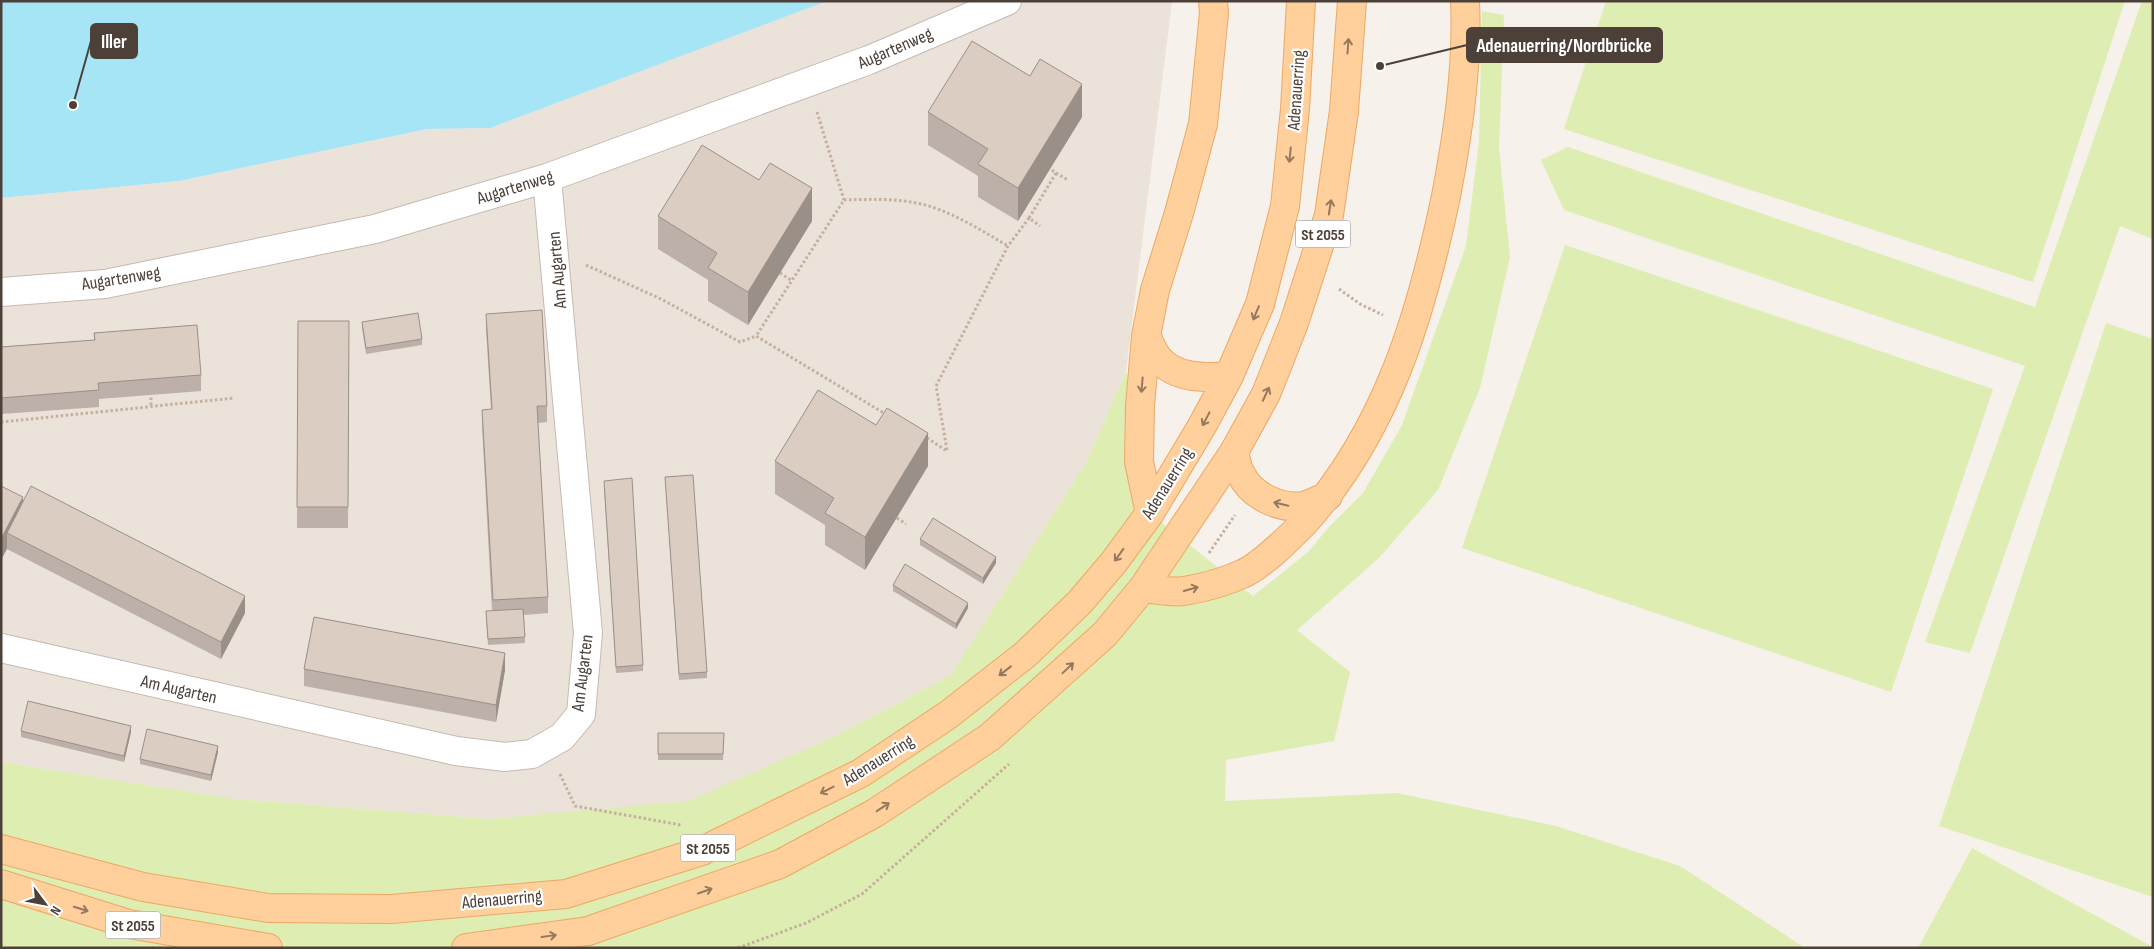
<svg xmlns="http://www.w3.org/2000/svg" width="2154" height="949" viewBox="0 0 2154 949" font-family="'Sofia Sans Condensed',sans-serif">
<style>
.residential{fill:#ebe2d9}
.green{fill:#deedb2}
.water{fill:#a5e5f6}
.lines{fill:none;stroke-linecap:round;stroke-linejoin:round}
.minor-casing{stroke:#c6b9b0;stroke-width:30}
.major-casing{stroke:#eca863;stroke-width:30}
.path{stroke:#c6af9d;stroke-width:3;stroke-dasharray:2.5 2.5;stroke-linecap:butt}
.minor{stroke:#fff;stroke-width:28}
.major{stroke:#ffcf9c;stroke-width:28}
.wall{fill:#bdb0a8}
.shaded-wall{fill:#9a9088}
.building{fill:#dccdc3;stroke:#9a9088}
.oneway{stroke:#947960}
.labels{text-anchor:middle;stroke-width:4.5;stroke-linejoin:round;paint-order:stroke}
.shield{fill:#fff;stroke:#827974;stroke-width:1}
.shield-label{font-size:16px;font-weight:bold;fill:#4c4038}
.street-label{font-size:18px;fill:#4c4038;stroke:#fff}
.leader{fill:none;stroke:#4c4038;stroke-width:2}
.callout-dot{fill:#4c4038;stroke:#fff;stroke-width:2}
.callout{fill:#4c4038;stroke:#4c4038;stroke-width:2}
.callout-label{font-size:19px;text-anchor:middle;font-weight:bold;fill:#fff}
</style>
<rect width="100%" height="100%" fill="#f6f1eb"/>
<path class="residential" d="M827 1H1172L1126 371 1086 463 951 675 840 734 689 802 490 819 234 799 1 762V198L179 181 427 129 490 128Z"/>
<path class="green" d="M1606 1H2125L2033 282 1564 129Z
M2142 1H2153V239L2120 226 1970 653 1925 642 2025 366 1564 210 1541 160 1568 147 2035 307Z
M1482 11 1504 15 1499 148 1510 257 1480 388 1438 490 1379 558 1297 630 1350 672 1334 741 1226 760 1225 801 1397 793 1556 826 1680 866 1805 948H1V762L235 799 490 819 689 801 840 734 951 675 1086 463 1126 371 1150 513 1253 596 1308 552 1329 527 1363 493 1402 425 1466 246 1479 142Z
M1565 245 1993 389 1891 692 1462 548Z
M2106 323 2153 339V897L1939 826Z
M1972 848 2153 947V948H1918Z"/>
<path class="water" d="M1 1H827L490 128 427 129 179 181 1 198Z"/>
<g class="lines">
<g class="minor-casing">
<path id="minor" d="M1 292 105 284 375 229 547 178 869 60 1007 1
M1 648 456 751 505 757 532 754 562 737 581 714 588 633 547 178"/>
</g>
<g class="major-casing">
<path id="major" d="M1146 336C1150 343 1153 352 1158 358 1175 379 1205 378 1229 376
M1234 452C1236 459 1237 468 1241 474 1251 496 1280 509 1303 506 1311 504 1320 499 1328 496
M1150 513 1139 462 1140 406 1146 336 1155 290 1179 213 1203 124 1214 13 1213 1
M1143 588C1155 589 1171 593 1184 591 1202 588 1225 582 1242 574 1260 567 1289 538 1303 524 1387 431 1421 316 1446 196 1458 133 1468 66 1465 1
M1 849 143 887 268 908 391 909 566 894 702 851 861 773 948 715 1026 654 1080 602 1114 562 1150 513 1202 426 1229 376 1260 304 1285 206 1295 109 1301 1
M1 884 129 924 268 948
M466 948 588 931 780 864 875 813 990 737 1105 634 1143 588 1234 452 1266 394 1294 323 1329 215 1344 111 1352 1"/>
</g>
<path class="path" d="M817 112 844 200
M1056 173 1068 180
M1029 218 1056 173 1050 169
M586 265 661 299 740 342 756 336
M780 273 791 280
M1339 289 1360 304 1383 315
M151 405V395
M887 415 756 336 844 200C873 199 904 198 932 207 959 216 984 232 1008 246
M1 422 234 398
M927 438 947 451
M947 450 936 386 1008 246 1029 218 1040 226
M897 518 906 524
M1209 553 1235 515
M560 774 575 806 681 825
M738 948 806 923 862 894 1009 764"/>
<use href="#minor" class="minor"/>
<use href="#major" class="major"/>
</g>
<path class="wall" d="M1514 1H1546V2Z
M928 112 1082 117 1018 221 978 197V176L928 145Z
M658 216 812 221 748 325 708 301V280L658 249Z
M486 314 547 406V422L538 423 548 597V613L524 615 525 643 488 645 486 617 492 611 482 426V410L491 409 486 330Z
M298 321H349L348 528H297Z
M362 322 422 339V345L366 354 362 328Z
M94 333 201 375V391L99 399V407L1 414V347L94 340Z
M775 461 928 466 865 570 825 545V525L775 494Z
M665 477 707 672V678L679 680Z
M1 486 23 502 245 613 221 659 7 549Z
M604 487 643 665V671L616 673Z
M920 539 996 563 983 584 920 545Z
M893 585 968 608 956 629 893 591Z
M304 669 505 670 496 722 304 686Z
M21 731 131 732 124 762 21 737Z
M658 733H724L723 760H658Z
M218 752 211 781 140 764V759Z"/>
<path class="shaded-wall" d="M1082 84V117L1018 221V188Z
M812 188V221L748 325V292Z
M928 433V466L865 570V537Z
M23 497V518L7 533V549L1 560V539Z
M996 557V563L983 584V578Z
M245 596V613L221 659V642Z
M968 603V608L956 629V624Z
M505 653V670L496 722V705Z
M131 726V732L124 762V756Z
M218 746V752L211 781V775Z"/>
<path class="building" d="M972 41 1030 76 1040 59 1082 84 1018 188 978 164 988 149 928 112Z
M702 145 759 180 770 163 812 188 748 292 708 268 717 253 658 216Z
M542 310 547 406H537L548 597 493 600 482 410 492 409 486 314Z
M418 313 422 339 366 348 362 322Z
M298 321H349L348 507H297Z
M197 325 201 375 98 383 99 390 1 398V347L95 340 94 333Z
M818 390 876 425 887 408 928 433 865 537 825 513 834 498 775 461Z
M693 475 707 672 679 674 665 477Z
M632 478 643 665 616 667 604 481Z
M1 486 23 497 1 539Z
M31 486 245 596 221 642 7 533Z
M933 518 996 557 983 578 920 539Z
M905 564 968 603 956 624 893 585Z
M523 609 525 637 488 639 486 611Z
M314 617 505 653 496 705 304 669Z
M28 701 131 726 124 756 21 731Z
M147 729 218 746 211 775 140 759Z
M658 733H724L723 754H658Z"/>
<defs><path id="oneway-shaft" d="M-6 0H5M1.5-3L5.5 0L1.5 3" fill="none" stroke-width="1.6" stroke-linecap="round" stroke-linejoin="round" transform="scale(1.25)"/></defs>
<g class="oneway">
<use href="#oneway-shaft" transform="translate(1348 46) rotate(-86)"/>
<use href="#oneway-shaft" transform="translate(1290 155) rotate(96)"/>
<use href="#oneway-shaft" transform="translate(1330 207) rotate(-81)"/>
<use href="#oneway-shaft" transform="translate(1256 313) rotate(113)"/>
<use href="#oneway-shaft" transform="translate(1142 385) rotate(95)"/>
<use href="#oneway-shaft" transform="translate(1266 394) rotate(-65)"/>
<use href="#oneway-shaft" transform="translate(1206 419) rotate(118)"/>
<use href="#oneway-shaft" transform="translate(1281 504) rotate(-167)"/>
<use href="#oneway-shaft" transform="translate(1119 555) rotate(126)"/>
<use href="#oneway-shaft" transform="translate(1191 589) rotate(-16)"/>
<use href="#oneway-shaft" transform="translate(1068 668) rotate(-43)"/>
<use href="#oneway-shaft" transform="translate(1005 671) rotate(142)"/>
<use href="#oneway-shaft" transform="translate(827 790) rotate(153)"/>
<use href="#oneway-shaft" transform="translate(883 807) rotate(-33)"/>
<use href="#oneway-shaft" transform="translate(705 891) rotate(-19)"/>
<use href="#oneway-shaft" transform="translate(81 909) rotate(17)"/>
<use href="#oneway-shaft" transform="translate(549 936) rotate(-8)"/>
</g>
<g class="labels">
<g class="shield">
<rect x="1295.5" y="220.5" width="55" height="27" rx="4"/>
<rect x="680.5" y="834.5" width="55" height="27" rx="4"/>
<rect x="105.5" y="911.5" width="55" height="27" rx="4"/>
</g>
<g class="shield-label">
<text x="1323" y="240">St 2055</text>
<text x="708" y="854">St 2055</text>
<text x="133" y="931">St 2055</text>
</g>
<g class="street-label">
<text transform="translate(895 48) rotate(-23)" y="6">Augartenweg</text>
<text transform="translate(1296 90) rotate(-86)" y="6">Adenauerring</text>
<text transform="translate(515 187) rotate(-17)" y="6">Augartenweg</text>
<text transform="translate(557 270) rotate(-95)" y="6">Am Augarten</text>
<text transform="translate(121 278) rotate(-9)" y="6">Augartenweg</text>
<text transform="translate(1167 483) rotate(-58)" y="6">Adenauerring</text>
<text transform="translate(582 673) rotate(-83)" y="6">Am Augarten</text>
<text transform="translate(179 689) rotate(13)" y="6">Am Augarten</text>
<text transform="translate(878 760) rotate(-32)" y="6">Adenauerring</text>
<text transform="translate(502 899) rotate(-5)" y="6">Adenauerring</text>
</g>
</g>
<path class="leader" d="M73 105L91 41M1380 66L1467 45"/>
<g class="callout-dot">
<circle cx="73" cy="105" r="5"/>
<circle cx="1380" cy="66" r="5"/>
</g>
<g class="callout">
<rect x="91" y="24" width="46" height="34" rx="5"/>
<rect x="1467" y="28" width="195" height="34" rx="5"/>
</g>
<g class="callout-label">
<text x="114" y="48">Iller</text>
<text x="1564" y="52">Adenauerring/Nordbrücke</text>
</g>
<rect width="2154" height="949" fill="none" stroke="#4c4038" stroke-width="5"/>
<g transform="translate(45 904) rotate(122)" stroke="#ffffff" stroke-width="4" paint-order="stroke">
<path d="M0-4L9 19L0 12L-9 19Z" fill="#4c4038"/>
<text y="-8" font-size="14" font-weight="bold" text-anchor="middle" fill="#4c4038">N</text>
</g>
</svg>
